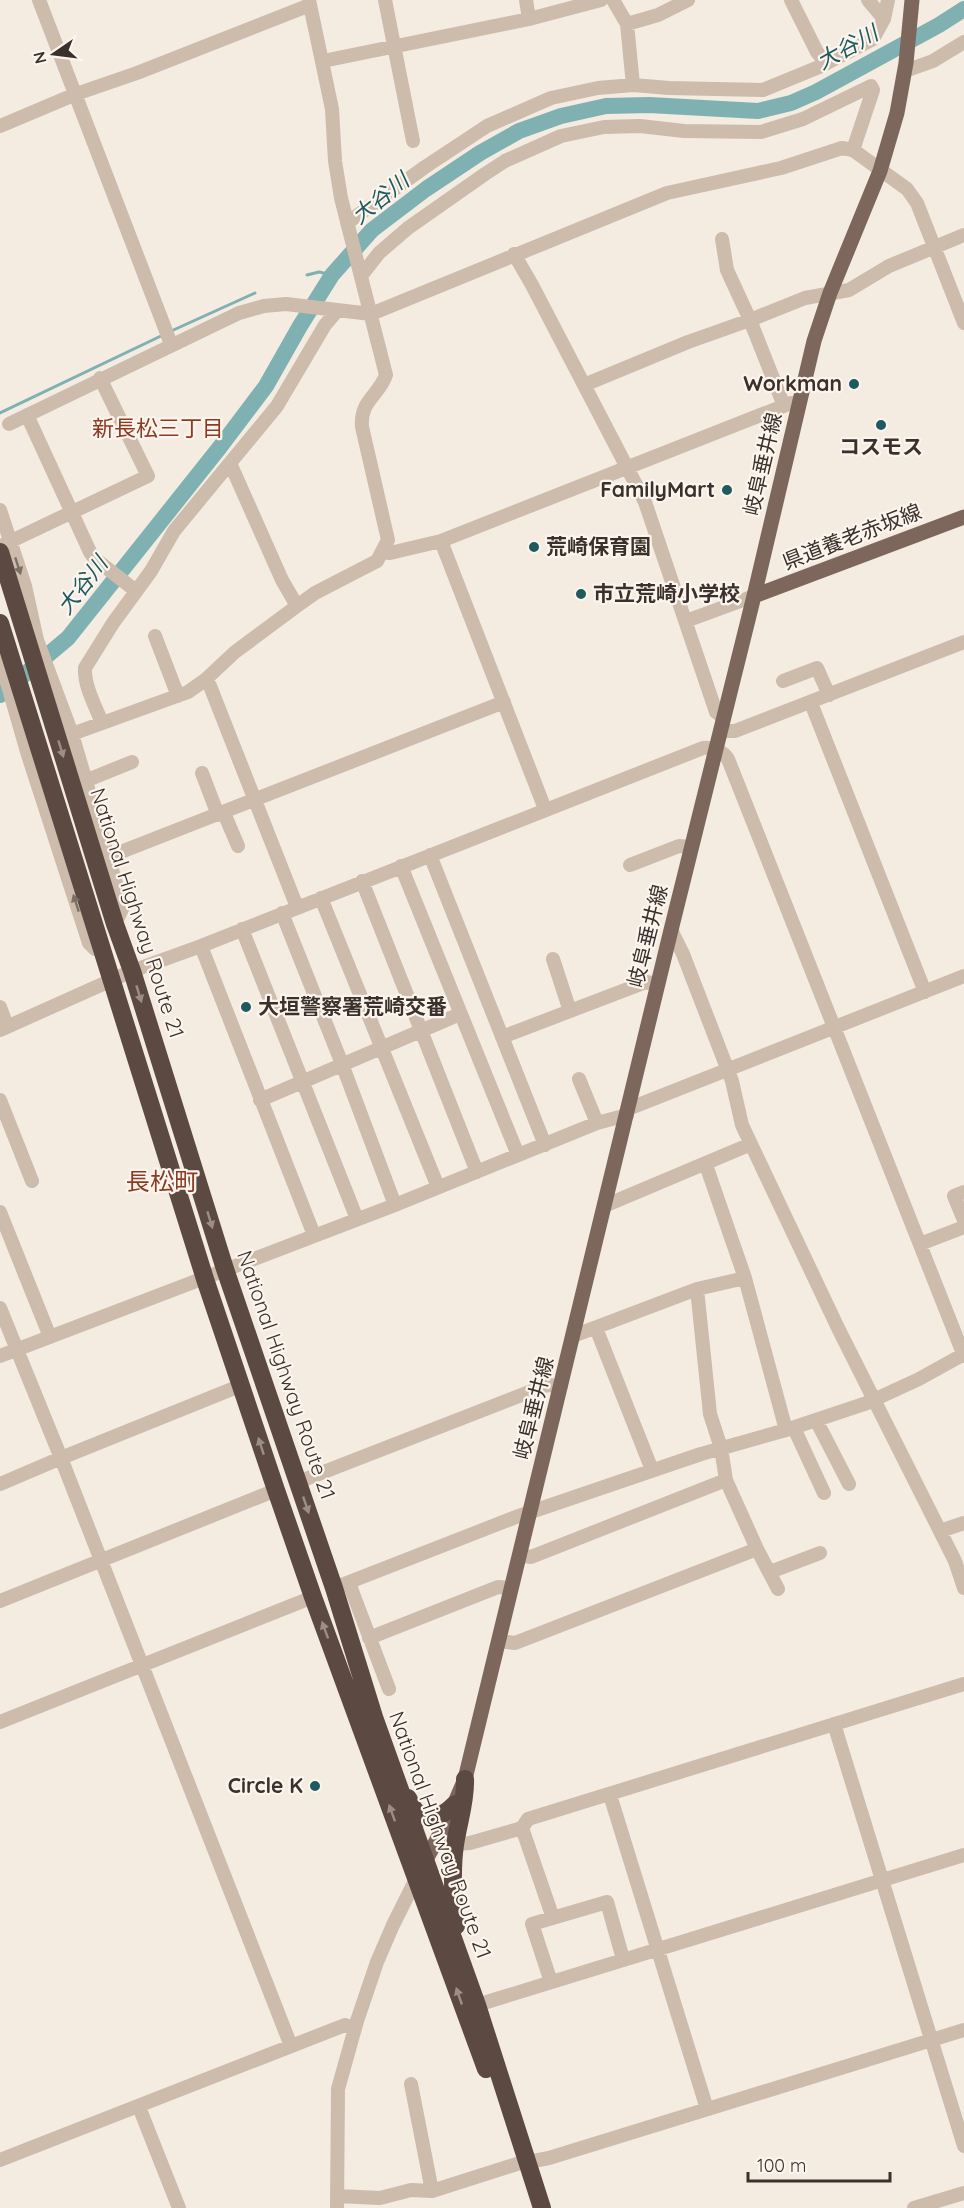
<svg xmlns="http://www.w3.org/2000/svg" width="964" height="2208" viewBox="0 0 964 2208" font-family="Quicksand,'Noto Sans JP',sans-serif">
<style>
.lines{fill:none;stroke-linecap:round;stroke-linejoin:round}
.stream{stroke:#7fb0b2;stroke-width:3}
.river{stroke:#7fb0b2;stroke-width:16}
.minor{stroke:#cdbbac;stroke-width:14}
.major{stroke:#7d675c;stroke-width:15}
.highway{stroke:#5c4a42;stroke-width:18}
.oneway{fill:#7d6f65}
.oneway2{fill:#9c8e87}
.poi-dot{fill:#1f5a5e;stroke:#fbf5ee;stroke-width:2}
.labels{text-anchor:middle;stroke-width:4.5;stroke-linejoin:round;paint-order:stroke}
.poi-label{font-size:21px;font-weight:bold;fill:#3b302b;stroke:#fbf5ee;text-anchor:end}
.street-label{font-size:21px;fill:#3b302b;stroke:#fbf5ee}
.water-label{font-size:22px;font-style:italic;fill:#1f5a5e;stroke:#fbf5ee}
.neighbourhood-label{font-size:22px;fill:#8c3b22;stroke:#fbf5ee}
.quarter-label{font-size:24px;fill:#8c3b22;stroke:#fbf5ee}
</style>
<rect width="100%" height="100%" fill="#f4ebe1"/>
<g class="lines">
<path class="stream" d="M307 275 319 272 332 275
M169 332 255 293
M0 413 163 335"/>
<path class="river" d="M0 695 68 638 220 447 266 386 300 326 332 275 372 230 426 189 480 153 519 131 561 116 606 106 649 105 758 111 791 103 816 92 939 25 964 9"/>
<path class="minor" d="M39 0 171 344
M385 0 413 141
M526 0 529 19
M613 0 627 24 633 85
M791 0 817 52 826 63
M868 0 884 19 888 0
M627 24 658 15 688 0
M323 61 529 19 601 0
M905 71 933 61 964 42
M0 126 76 94 137 73 310 5
M347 223 425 167 487 126 551 98 598 88 633 85 669 88 763 90 819 67 873 39 884 19
M722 239 727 270 750 320 784 406
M514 254 532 285 645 502 716 712 723 717
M361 276 379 253 408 228 485 174 505 161 561 136 604 127 640 126 684 131 761 132 803 119 871 86 873 90 853 150
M584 385 688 342 750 320 805 298 849 290 889 266 964 235
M27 415 90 552 94 558 136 591
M9 424 239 313 264 306 286 304 371 314 667 193 781 168 842 148 853 150 907 189 917 203 964 323
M0 510 25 586 37 640 72 734 123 907 115 924
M441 541 545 809
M5 544 148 476 100 378
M383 552 390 553 441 541 791 403H798
M297 606 282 580 230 463 277 406 325 325 337 311
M686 621 754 596
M155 636 178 696
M0 658 28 755 89 943 95 949H102
M205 680 210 686 297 907
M783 681 817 668 829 695
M811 703 925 992
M102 723C95 705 84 686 85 668L113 623 151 571 174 531 230 463
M720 731H735L964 642
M72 734 188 692 205 680 235 652 297 606 315 593 377 561 388 540 362 427C360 400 378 397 386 375L341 198 335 161 332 109 309 0
M202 773 218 815
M85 781 132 762
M224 813 238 846
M430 855 545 1145
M108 857 504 702
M630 865 679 846 691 847
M401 866 518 1155
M362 881 477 1172
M321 898 438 1187
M282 913 342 1064 395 1205
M242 929 357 1219
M671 930 683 954 732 1081 742 1125 838 1328 955 1561 964 1588
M201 946 314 1235
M553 959 570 1011
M0 1007 7 1026
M0 1030 132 971 201 946 703 748C712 747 723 751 728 759L964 1356
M502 1037 646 982 658 984
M579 1079 597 1123
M0 1100 32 1181
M260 1100 460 1014
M628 1109 964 976
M706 1165 745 1278 786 1430
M964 1192 954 1196 964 1220
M604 1206 751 1144
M0 1212 50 1337
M920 1244 964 1227
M0 1308 61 1458 291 2046
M596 1328 652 1470
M573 1336 697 1289 745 1278
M0 1356 395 1205 597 1123 627 1115
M816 1420 849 1484
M794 1428 824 1493
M298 1482 547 1385 561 1386
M0 1484 61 1458 242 1385
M940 1531 964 1523
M757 1549 778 1589
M520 1555 531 1557 726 1480 721 1448 710 1414 697 1289
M770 1572 820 1553
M349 1583 389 1689
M334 1588 516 1517 701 1454 786 1430 867 1403 919 1379 964 1354
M0 1601 276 1490
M369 1638 498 1587 511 1588
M499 1641 515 1643 757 1549 726 1480
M0 1722 313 1597
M834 1724 964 2146
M610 1795 707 2109
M522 1828 553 1918
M455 1844 470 1843 522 1828 528 1819 964 1684
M551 1982 532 1924 607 1902 623 1959
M477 2005 964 1855
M411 2084 432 2191
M139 2107 179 2208
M0 2160 345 2025 354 2029
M528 2162 549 2158 964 2030
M338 2196 380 2198 411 2190 432 2191 520 2163
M337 2208 338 2089 357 2021 377 1962 393 1925 416 1879
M914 2208 964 2193"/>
<path class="major" d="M754 596 964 517
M422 1867 447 1821 465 1779 671 930 754 596 814 341 830 293 880 171 897 113 906 63 912 0"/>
<path class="highway" d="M0 552 115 924 132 971 225 1269 334 1588 374 1717 477 2005 542 2208
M0 623 205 1279 276 1490 313 1597 486 2069
M408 1798C419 1825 437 1822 455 1804
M456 1926C453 1899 451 1872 455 1845 458 1823 466 1802 465 1779"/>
</g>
<defs><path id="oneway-solid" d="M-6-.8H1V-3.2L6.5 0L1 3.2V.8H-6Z" transform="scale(1.5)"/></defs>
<g class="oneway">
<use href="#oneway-solid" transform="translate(18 566) rotate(72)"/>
<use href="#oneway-solid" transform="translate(76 903) rotate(-108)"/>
</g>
<g class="oneway2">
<use href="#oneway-solid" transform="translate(61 749) rotate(73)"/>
<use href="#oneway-solid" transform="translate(139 994) rotate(73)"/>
<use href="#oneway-solid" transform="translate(210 1220) rotate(73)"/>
<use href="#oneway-solid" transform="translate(261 1446) rotate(-108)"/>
<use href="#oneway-solid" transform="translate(306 1505) rotate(71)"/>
<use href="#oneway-solid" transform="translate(325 1630) rotate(-110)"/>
<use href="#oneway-solid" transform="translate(392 1813) rotate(-110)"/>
<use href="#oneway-solid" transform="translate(459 1996) rotate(-109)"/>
</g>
<g class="poi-dot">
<circle cx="854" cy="384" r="6"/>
<circle cx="881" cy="425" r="6"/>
<circle cx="727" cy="490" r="6"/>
<circle cx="534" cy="547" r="6"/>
<circle cx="581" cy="594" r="6"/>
<circle cx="246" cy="1007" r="6"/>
<circle cx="315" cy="1786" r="6"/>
</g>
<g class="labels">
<g class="poi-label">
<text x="842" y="391">Workman</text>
<text x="881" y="454" text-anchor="middle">コスモス</text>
<text x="715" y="497">FamilyMart</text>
<text x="546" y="554" text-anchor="start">荒崎保育園</text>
<text x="593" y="601" text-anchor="start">市立荒崎小学校</text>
<text x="258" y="1014" text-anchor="start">大垣警察署荒崎交番</text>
<text x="303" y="1793">Circle K</text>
</g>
<g class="street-label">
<text transform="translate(763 464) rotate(-77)" y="7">岐阜垂井線</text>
<text transform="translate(852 537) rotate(-21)" y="7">県道養老赤坂線</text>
<text transform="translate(137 913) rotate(72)" y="7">National Highway Route 21</text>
<text transform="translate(648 936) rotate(-76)" y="7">岐阜垂井線</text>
<text transform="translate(286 1375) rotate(71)" y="7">National Highway Route 21</text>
<text transform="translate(534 1408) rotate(-76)" y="7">岐阜垂井線</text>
<text transform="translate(440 1835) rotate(70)" y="7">National Highway Route 21</text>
</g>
<g class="water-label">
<text transform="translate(847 47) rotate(-29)" y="8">大谷川</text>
<text transform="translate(380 198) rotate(-39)" y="8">大谷川</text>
<text transform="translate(82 585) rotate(-52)" y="8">大谷川</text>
</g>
<g class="neighbourhood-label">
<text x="158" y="436">新長松三丁目</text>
</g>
<g class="quarter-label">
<text x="162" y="1190">長松町</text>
</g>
</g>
<g transform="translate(54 54) rotate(256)" stroke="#fbf5ee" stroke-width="4.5" paint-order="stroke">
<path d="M0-4.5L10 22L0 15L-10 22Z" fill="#3b302b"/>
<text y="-9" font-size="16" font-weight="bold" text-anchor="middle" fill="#3b302b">N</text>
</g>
<path d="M748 2172v9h142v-9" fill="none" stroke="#3b302b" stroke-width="3"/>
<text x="757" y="2172" font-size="18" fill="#3b302b" stroke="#fbf5ee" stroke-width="4.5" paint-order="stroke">100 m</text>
</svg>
